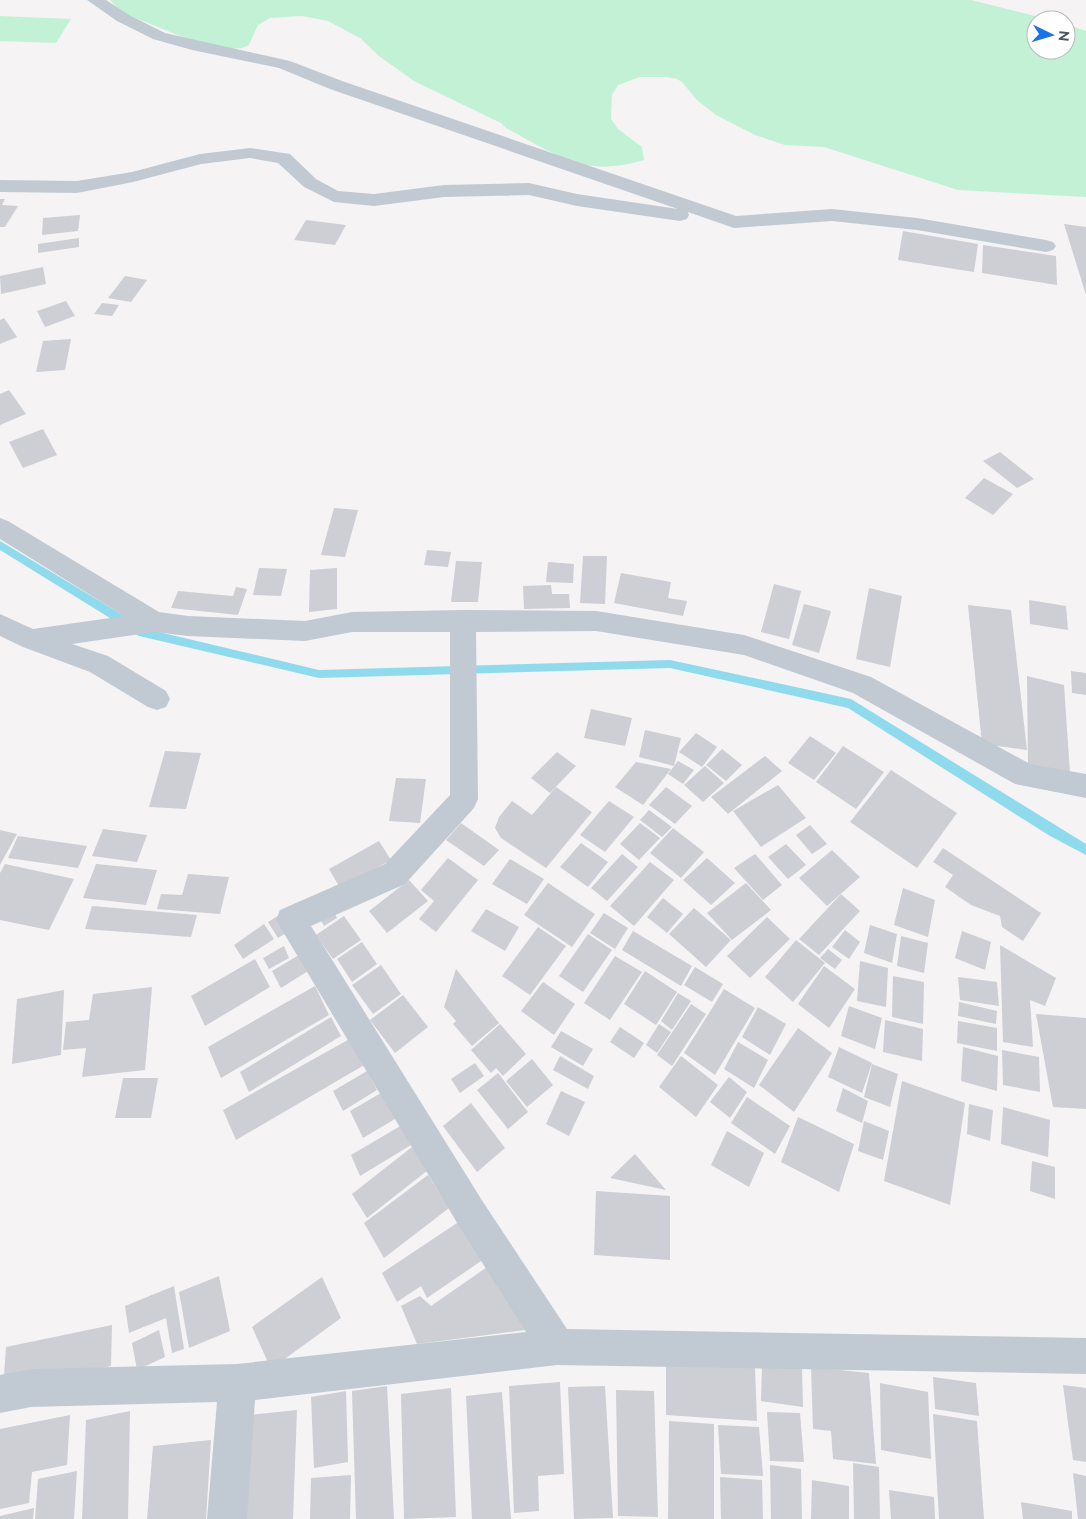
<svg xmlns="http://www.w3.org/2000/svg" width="1086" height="1519" viewBox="0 0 1086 1519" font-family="Raleway,sans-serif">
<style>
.green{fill:#c3f1d5}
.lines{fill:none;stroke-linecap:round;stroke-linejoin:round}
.stream{fill:#90daee;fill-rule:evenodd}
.building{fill:#cdcfd5}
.street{fill:#c1cad2;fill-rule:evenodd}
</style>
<rect width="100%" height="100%" fill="#f5f3f3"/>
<path class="green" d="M110 0H971L1051 20H1036V50H1066V24L1086 31V197L958 190 824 147 785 145 755 135 716 115 697 100 682 82 677 79 667 77H640L618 85 612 95 611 119 618 129 642 147 644 160C626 165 605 169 587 165 560 160 530 141 506 128L501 123 414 81 379 56 360 38 328 21 302 16 270 18 258 25 249 45 242 48 215 50 123 13Z
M0 16 71 19 56 43 0 41Z"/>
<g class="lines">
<path class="stream" d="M0 541 146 629 319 670 670 660 851 699 1086 844V855L1050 836 848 708 670 668 319 678 139 636 0 550Z"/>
</g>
<path class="building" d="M0 199H5L2 205 18 206 5 227H0Z
M80 215 78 231 42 235 43 218Z
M306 220 346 225 335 245 294 240Z
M1064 224 1086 227V295Z
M903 231 978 244 974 272 898 260Z
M79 238V247L38 253V244Z
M983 245 1056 256 1057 285 982 273Z
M43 267 46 284 1 294 0 276Z
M125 276 147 280 131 302 108 298Z
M66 301 75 316 45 327 37 311Z
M102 303 119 305 112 316 94 314Z
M4 318 17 337 0 344V320Z
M71 339 65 370 36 372 43 341Z
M9 390 26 414 0 425V394Z
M43 429 57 455 23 468 9 442Z
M1000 452 1034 479 1017 488 983 461Z
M984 478 1013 494 993 515 965 498Z
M334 508 358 510 345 557 321 555Z
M427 550 451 552 448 567 424 565Z
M583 556H607L605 604 580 603Z
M456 561 482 562 478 602H451Z
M548 562 574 564 573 583 546 582Z
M259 568 287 569 281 596 253 595Z
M337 568V609L309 612 310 570Z
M621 573 671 582 668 598 687 601 683 616 614 603Z
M774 584 801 591 789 639 761 632Z
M551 585 552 594H569L570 608 524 609 523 586Z
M236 587 247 589 238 615 171 608 178 591 233 596Z
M869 588 902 596 890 667 856 659Z
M1029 600 1066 606 1068 630 1030 624Z
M804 604 831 611 819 653 792 645Z
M968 605 1011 610 1027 750 982 744Z
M1071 671 1086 673V695L1072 693Z
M1027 676 1064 685 1070 773 1028 765Z
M591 709 632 718 625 746 584 738Z
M645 730 681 738 674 766 639 757Z
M696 733 717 747 702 767 679 752Z
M810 736 836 753 814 780 788 763Z
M843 746 884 772 856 809 816 782Z
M722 749 742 765 726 781 706 765Z
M165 751 201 753 186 809 149 807Z
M557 752 576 766 550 793 531 778Z
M765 756 782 771 728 814 711 797Z
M678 761 694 770 683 784 668 774Z
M636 762 671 769 643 805 615 787Z
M705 766 724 783 703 802 684 785Z
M891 770 957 813 917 868 850 822Z
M396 778 426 779 420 823 389 821Z
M778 785 806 818 761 847 733 811Z
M556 787 592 812 546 868 501 838 495 828 499 817 512 801 532 815Z
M666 787 692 806 675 824 649 805Z
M609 801 634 817 605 852 580 835Z
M649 810 672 827 662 837 640 820Z
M461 823 499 850 484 866 446 840Z
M640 823 660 838 639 860 620 844Z
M810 825 827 844 812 854 796 835Z
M673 828 704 852 681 878 650 853Z
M103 829 147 835 137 862 92 856Z
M0 830 17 834 0 865Z
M18 836 87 846 78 868 8 858Z
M379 841 391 860 340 888 329 869Z
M581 843 608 862 588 887 560 867Z
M786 844 806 865 788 879 768 857Z
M943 848 1041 913 1023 941 1002 927 1000 916 971 905 945 887 953 875 933 862Z
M832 850 860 877 827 906 799 878Z
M622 854 638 867 607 901 591 888Z
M755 854 782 885 763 900 734 868Z
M448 858 478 880 436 932 419 919 434 901 421 890Z
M707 858 735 883 711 905 683 880Z
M510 859 544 879 527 904 492 884Z
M650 862 674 880 634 926 610 906Z
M5 864 74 879 49 930 0 920V873Z
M96 864 157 870 146 905 83 898Z
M188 874 229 877 220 914 157 909 161 894 182 895Z
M409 880 428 901 387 933 369 911Z
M548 883 595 914 572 947 524 915Z
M746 883 771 910 732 940 707 913Z
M903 888 935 900 928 937 894 925Z
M841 894 860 911 819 955 799 939Z
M663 898 683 914 667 933 647 917Z
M92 906 197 915 191 937 85 929Z
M694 908 731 940 706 967 669 934Z
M486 909 519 927 505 951 471 931Z
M333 910 337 918 324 926 319 917Z
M604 913 628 928 615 949 590 933Z
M281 914 291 930 278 938 268 922Z
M344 916 361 940 333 959 316 935Z
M767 917 790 939 750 978 727 956Z
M264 924 274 939 243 959 234 945Z
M870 925 897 934 892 963 864 953Z
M538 927 566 946 530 995 502 976Z
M845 930 860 942 849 959 832 947Z
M633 931 692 966 681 986 622 950Z
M962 931 991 942 985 970 955 958Z
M588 934 612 950 583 992 559 976Z
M901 936 928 943 924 973 897 966Z
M796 940 825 963 793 1002 765 977Z
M362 942 377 964 352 982 337 959Z
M1000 945 1056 978 1045 1006 1030 1000 1033 1047 1003 1042Z
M284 946 289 958 269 969 263 958Z
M828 949 842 960 835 969 820 958Z
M299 955 308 971 281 988 272 971Z
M615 956 642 972 610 1020 584 1003Z
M255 959 270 987 205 1026 191 996Z
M860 961 888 968 886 1007 857 1001Z
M381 965 401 994 373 1014 352 985Z
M824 966 855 989 829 1028 798 1004Z
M695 967 723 984 712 1002 684 985Z
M456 969 499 1023 472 1046 453 1024 456 1021 444 1007Z
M645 971 677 992 656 1025 624 1004Z
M893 976 924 982 923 1024 892 1017Z
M958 977 997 982 999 1006 960 1000Z
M543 982 575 1004 554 1035 521 1011Z
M315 986 329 1015 221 1078 208 1047Z
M152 987 145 1070 82 1077 86 1048 63 1050 66 1022 89 1020 93 994Z
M724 989 755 1008 715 1075 684 1053Z
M64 990 61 1055 12 1064 17 999Z
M678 993 691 1001 672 1030 661 1021Z
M403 995 428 1027 395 1053 370 1020Z
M959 1002 997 1011 996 1024 958 1016Z
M691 1004 706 1014 672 1066 657 1055Z
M849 1006 882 1018 875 1049 841 1036Z
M758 1007 786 1024 770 1055 742 1037Z
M1036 1014 1086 1018V1109L1053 1107Z
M331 1017 341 1036 249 1092 240 1072Z
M885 1020 923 1029 922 1061 883 1052Z
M958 1021 997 1028V1051L957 1043Z
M500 1024 526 1054 503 1076 496 1068 491 1073 471 1050Z
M659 1024 671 1032 657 1053 646 1045Z
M620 1027 644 1043 634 1058 610 1042Z
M798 1028 832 1053 794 1112 759 1085Z
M561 1031 593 1049 583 1066 551 1047Z
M353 1037 366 1064 236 1140 223 1110Z
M738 1042 768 1060 754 1088 724 1069Z
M839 1047 872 1063 862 1093 828 1077Z
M963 1047 998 1056 997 1091 961 1081Z
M1002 1050 1039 1057 1040 1092 1003 1085Z
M560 1056 594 1076 588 1089 553 1070Z
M681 1056 718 1085 696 1117 659 1087Z
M532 1059 553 1085 527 1107 506 1081Z
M475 1063 484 1076 460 1093 451 1079Z
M872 1064 898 1074 890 1107 864 1097Z
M367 1071 377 1090 343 1111 333 1091Z
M498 1073 528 1112 508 1129 477 1090Z
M729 1077 747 1092 730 1118 710 1102Z
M123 1078H158L151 1118H115Z
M902 1081 965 1103 950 1205 884 1181Z
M843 1088 868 1101 862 1123 836 1111Z
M386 1090 400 1116 363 1138 350 1111Z
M561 1091 585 1102 569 1136 546 1124Z
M747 1097 790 1126 775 1154 731 1123Z
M471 1103 505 1148 477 1172 443 1126Z
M969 1104 993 1110 990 1141 967 1134Z
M1003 1107 1050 1120 1048 1157 1001 1144Z
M798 1117 854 1144 839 1192 781 1162Z
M864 1121 889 1131 883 1160 858 1151Z
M402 1125 411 1145 360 1176 351 1155Z
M727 1131 764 1153 749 1187 711 1165Z
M412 1147 428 1170 367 1218 352 1194Z
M635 1154 666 1190 610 1178Z
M1032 1161 1055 1167V1199L1030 1191Z
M428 1175 449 1208 384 1258 364 1223Z
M596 1191 670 1196V1260L594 1255Z
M463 1219 484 1259 427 1298 421 1286 397 1302 382 1273Z
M490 1265 525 1330 417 1344 401 1306 420 1296 431 1306Z
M219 1276 230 1331 189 1348 179 1292Z
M322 1277 341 1318 271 1369 252 1327Z
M174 1286 184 1349 172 1353 166 1318 129 1333 125 1306Z
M112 1325 111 1366 3 1389 6 1347Z
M159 1330 165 1357 137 1370 132 1343Z
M666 1362 755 1368 757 1421 666 1415Z
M762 1364 802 1369 803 1407 761 1401Z
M811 1367 869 1373 876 1464 833 1459 831 1431 813 1429Z
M933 1377 976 1383 979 1416 935 1409Z
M560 1382 564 1474 538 1476 539 1511 514 1513 509 1386Z
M880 1383 928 1392 931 1459 881 1450Z
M1063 1385 1086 1388V1462L1073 1460Z
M387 1386 394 1519H356L352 1391Z
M605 1386 613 1518 574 1519 568 1387Z
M451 1388 456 1517 404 1519 401 1394Z
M616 1390 654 1391 658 1517 618 1516Z
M346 1391 348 1462 314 1468 311 1397Z
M502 1392 511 1519H472L466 1396Z
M297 1410 293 1519H241L248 1415Z
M130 1411 128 1519H82L86 1420Z
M767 1412 800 1413 804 1462 770 1461Z
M933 1414 977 1421 984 1519H939Z
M70 1415 67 1465 32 1472 29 1503 0 1509V1429Z
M669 1421 714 1424V1519H668Z
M718 1425 759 1427 763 1476 721 1474Z
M211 1440 206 1519H147L153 1446Z
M853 1463 879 1467 880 1519H854Z
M770 1465 801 1469 802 1519H771Z
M77 1471 74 1519H35L38 1479Z
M1073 1473 1086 1476V1519H1078Z
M351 1475 350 1519H310L311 1478Z
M720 1477 762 1480 763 1519H721Z
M812 1480 849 1486V1519H811Z
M889 1490 934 1497 935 1519H891Z
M1021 1502 1072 1511V1519H1023Z
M34 1508 33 1519H0V1516Z"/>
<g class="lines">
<path class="street" d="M87 0H106L129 15 165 33 290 61 342 81 736 216 832 209 917 218 1046 240 1053 242 1056 246 1053 250 1046 252 917 230 832 221 734 228 688 212 689 215 687 219 680 221 577 206 529 195 444 197 374 206 334 202 304 187 278 163 250 158 201 164 133 182 77 193 0 192V180L77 181 132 172 200 154 250 148 290 154 316 179 338 191 374 194 444 185 529 183 577 194 678 209 330 89 279 68 192 50 153 39 117 21Z
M0 518 8 521 159 612 188 616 305 621 352 612 463 610 596 611 744 635 871 677 1030 764 1086 774V798L1015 784 853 693 744 655 596 631 476 632 478 799 474 808 405 884 311 926 483 1202 567 1329 1086 1338V1374L557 1365 255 1400 247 1519H207L217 1402 31 1407 0 1413V1375L31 1369 237 1364 526 1332 459 1226 276 920 280 910 385 864 450 795V632H352L305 641 188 636 154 632 72 644 108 656 166 691 170 699 166 707 157 710 148 707 90 672 23 647 0 636V614L33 629 124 616 0 539Z"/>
</g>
<g transform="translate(1051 35) rotate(95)"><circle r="24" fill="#ffffff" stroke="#b7bbc0"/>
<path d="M0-4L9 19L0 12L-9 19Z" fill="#1a73e8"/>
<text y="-8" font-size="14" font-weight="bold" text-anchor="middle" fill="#4a5661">N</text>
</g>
</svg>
